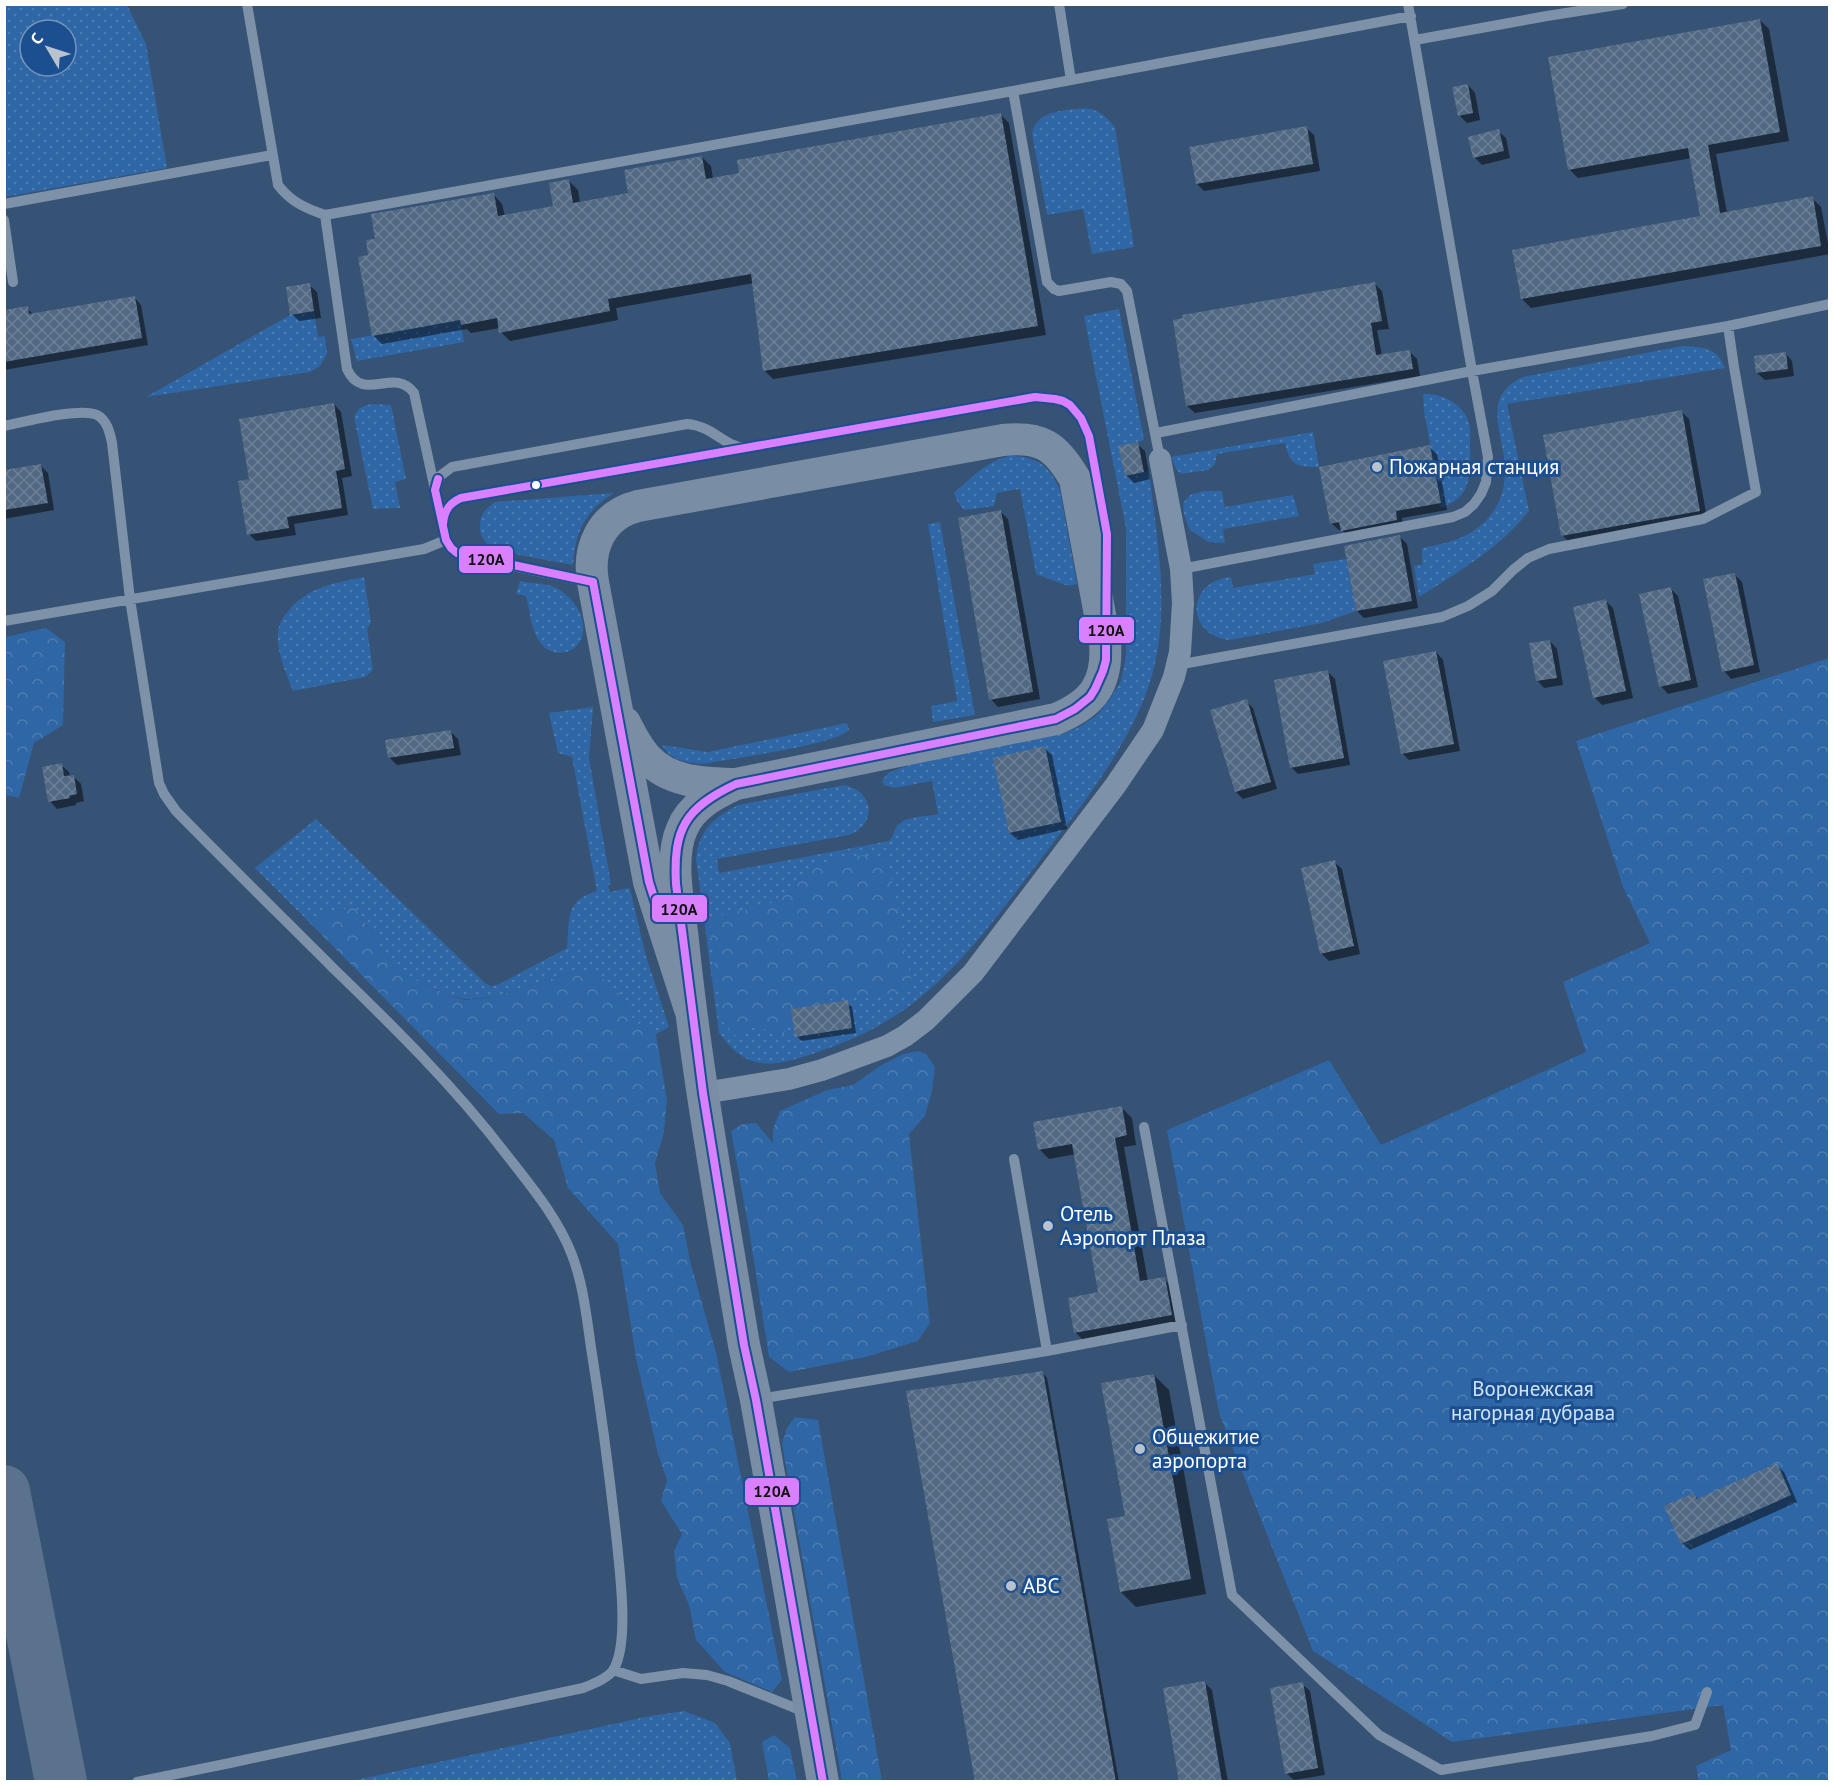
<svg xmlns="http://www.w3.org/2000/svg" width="1834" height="1786" viewBox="0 0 1834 1786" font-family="'PT Sans',sans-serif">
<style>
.grass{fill:url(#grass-dots);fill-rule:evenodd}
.forest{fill:url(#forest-crowns)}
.shadow{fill:#0007}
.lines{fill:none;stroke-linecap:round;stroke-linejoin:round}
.taxiway{stroke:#5a728e;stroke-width:52}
.building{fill:url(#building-cross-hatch)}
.service{stroke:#7d92a8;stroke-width:10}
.minor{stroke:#7d92a8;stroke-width:22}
.secondary{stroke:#798da4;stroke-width:32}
.bus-1-casing{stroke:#1b4f8f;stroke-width:12}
.bus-1{stroke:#d880ff;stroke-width:8}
.poi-dot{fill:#b9c2ce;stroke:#1b4f8f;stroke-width:2}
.bus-dot{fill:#fff;stroke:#1b4f8f;stroke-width:2}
.labels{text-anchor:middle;stroke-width:6;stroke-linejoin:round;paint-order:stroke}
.poi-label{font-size:21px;fill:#fff;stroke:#1b4f8f;text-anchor:start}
.park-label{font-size:21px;fill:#cfe3fa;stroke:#1b4f8f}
.line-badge{stroke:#1b4f8f;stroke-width:2}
.pale-badge-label{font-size:16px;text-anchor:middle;font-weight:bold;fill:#111}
</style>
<defs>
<pattern id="grass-dots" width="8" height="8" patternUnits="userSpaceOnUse" patternTransform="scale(1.5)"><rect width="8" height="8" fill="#2f66a5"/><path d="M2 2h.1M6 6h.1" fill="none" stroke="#4e7db2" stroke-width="1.8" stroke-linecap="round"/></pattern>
<pattern id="forest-crowns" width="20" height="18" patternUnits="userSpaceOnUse" patternTransform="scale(1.5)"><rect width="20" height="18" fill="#2f66a5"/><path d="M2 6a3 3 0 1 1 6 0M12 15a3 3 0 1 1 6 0" fill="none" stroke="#4e7db2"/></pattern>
<pattern id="building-cross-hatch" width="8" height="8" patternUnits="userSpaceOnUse" patternTransform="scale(1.5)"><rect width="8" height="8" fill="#526984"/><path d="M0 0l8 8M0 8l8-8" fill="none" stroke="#6c8096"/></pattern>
</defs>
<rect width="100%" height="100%" fill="#365274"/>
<path class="grass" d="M5 4 127 5 146 44 167 168 5 197ZM30 30H66V66H30Z
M1085 108C1098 109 1107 117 1115 127L1134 247 1092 254 1083 209 1047 215 1032 134C1037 109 1064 111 1085 108Z
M1119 309 1144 440 1119 447 1125 476 1149 471C1158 548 1174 625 1144 699 1120 758 1079 809 1041 859 1004 907 969 957 922 996 890 1023 854 1040 815 1053 773 1067 748 1073 719 1033L696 859C699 830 713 818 738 805L844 785C874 791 878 824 849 835L717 859 719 873 889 841C893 837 893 833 896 828 903 815 926 817 938 814L932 781 894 788 884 785 882 781 888 773 925 759 1063 734 1081 726 1097 715 1110 699 1121 681 1126 656V528L1084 316Z
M314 311 318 337 325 336 327 354 320 366 310 372 146 397 290 315Z
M460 320 464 342 357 361 351 339Z
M1682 346C1703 347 1717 347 1725 368L1507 404 1529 511C1500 548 1458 572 1419 597L1414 566 1422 564V548C1435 545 1450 543 1462 537 1489 525 1505 501 1505 472 1506 437 1478 397 1523 377Z
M1423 394C1441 393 1462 403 1468 420 1471 429 1470 439 1470 448 1471 475 1471 499 1440 508L1441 503 1424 411Z
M391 405 406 479 395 482 400 508 373 509 354 417C361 400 376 405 391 405Z
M1313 432 1319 467C1297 467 1290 466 1285 443L1217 454 1215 464 1209 470 1181 474 1176 469 1171 457Z
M1009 456C1037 456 1049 465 1060 490L1077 584 1068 586 1036 574 1020 489 997 493 994 506 964 510 957 501 954 493C972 477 986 462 1009 456Z
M1203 491H1222L1225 507 1293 495 1299 516 1223 529 1225 543 1208 542 1189 529 1184 514 1183 503 1190 495Z
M614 493C585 511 575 532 573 565 555 561 502 554 489 545 483 541 479 533 480 525 480 514 487 507 495 502Z
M940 522 975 715 933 722 931 706 957 701 928 524Z
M1346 559 1356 611 1322 623 1229 640C1185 635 1186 581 1231 577L1233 588 1315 574 1313 564Z
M364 577 371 623 367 628 373 670 365 677 293 691C286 673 276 652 278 632 279 624 283 617 288 611 307 587 335 583 364 577Z
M520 581C530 583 542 583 552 586 570 593 589 616 582 637 576 655 553 658 541 644 531 632 530 611 526 596L516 594Z
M593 707 589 758 611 884 608 885 610 892 628 888 630 889 646 956 669 1027 656 1034 634 1021 618 992 576 971 495 997 466 999 451 996 397 972 355 907 334 911 308 921 255 868 316 819 485 983 491 986 497 985 567 948C570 918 564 901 597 891L572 757 558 753 549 713Z
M847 723 849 730C835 745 729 759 703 764 686 763 670 760 662 745L708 752Z
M684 1711 715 1723 730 1743 737 1781H351L650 1716Z"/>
<path class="forest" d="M46 628 65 642 63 725 34 743 19 798 5 795V637Z
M1829 658V1781H1699L1696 1766 1731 1750 1723 1705 1452 1742 1313 1651 1219 1413 1167 1130 1329 1060 1381 1145 1586 1052 1563 982 1650 943 1623 887 1576 741Z
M864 855 888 861 912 983 886 997H836L797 1012 782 1036 754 1025 736 1036 721 1020 710 925 726 912 746 910 778 901 793 884 824 862Z
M355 907 397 972 451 996 465 1000 495 997 576 971 594 972 618 992 634 1021 656 1034 667 1100 664 1132 655 1163 660 1193 683 1225 690 1261 716 1352 782 1680 772 1692 725 1672 696 1640 689 1605 677 1578 674 1551 682 1534 661 1501 667 1480 658 1454 636 1358 618 1244 568 1188 554 1140 523 1113 499 1114 308 921 334 911Z
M918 1051 926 1054 935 1067 932 1091 925 1116 909 1134 930 1323 918 1341 866 1357 789 1372 769 1357 749 1230 731 1131 743 1124 756 1123 773 1143V1129L780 1111 827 1090 853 1085 880 1066 903 1054Z
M795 1417 818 1420 882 1781H842L782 1444 787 1428Z
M774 1735 790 1748 797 1781H769L762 1742Z"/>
<path class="shadow" d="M1760 20 1769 29 1789 141 1716 154 1727 213 1812 198 1821 207 1830 254 1531 308 1522 299 1702 218 1692 158 1578 178 1569 169Z
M1468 85 1475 93 1480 120 1467 123 1459 115Z
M1000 114 1009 123 1046 335 773 379 764 370 754 283 616 308 618 320 510 341 501 332 500 328 471 333 467 329 382 344 373 335 370 256 377 240 494 195 502 204 505 216 555 207 569 181 578 190 580 203 630 194 702 157 711 166 713 179Z
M1306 128 1314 135 1320 171 1204 191 1197 184Z
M1498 131 1506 138 1510 158 1482 165 1474 157Z
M1375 284 1382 291 1389 329 1377 330 1382 356 1409 351 1417 359 1420 376 1195 413 1187 406Z
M309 285 317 292 321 318 299 321 292 314Z
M134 297 141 305 148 345 4 370V320L27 308 34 315Z
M1785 353 1792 361 1794 376 1765 380 1757 373Z
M334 404 341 412 352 476 342 478 348 515 294 524 296 535 256 541 249 534 251 481Z
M1682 412 1689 419 1707 518 1570 543 1562 535Z
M1137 444 1145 451 1150 479 1134 483 1126 475Z
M1429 447 1437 454 1447 510 1402 518 1404 527 1350 537 1342 530H1339L1331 523Z
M41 466 48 473 54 510 4 519V472Z
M1001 512 1008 519 1040 699 998 707 991 699Z
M1399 536 1407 544 1418 608 1364 618 1357 611Z
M1734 574 1742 582 1760 672 1731 679 1724 671Z
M1670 588 1678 596 1698 687 1668 694 1661 686Z
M1606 601 1613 608 1633 698 1602 705 1594 697Z
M1550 641 1557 649 1563 685 1544 688 1537 680Z
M1436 652 1443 660 1460 751 1409 760 1402 753Z
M1327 671 1335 679 1350 765 1298 774 1291 767Z
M1246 701 1253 708 1277 789 1243 799 1236 792Z
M451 732 458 739 461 755 397 765 389 757Z
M1044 748 1052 755 1067 829 1018 840 1010 833Z
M61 765 69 772 70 777 73 776 81 784 84 801 76 803V805L57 809 50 801Z
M1334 862 1342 869 1360 954 1329 961 1321 953Z
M847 1002 852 1007 856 1033 801 1041 797 1036Z
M1122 1108 1132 1118 1136 1145 1124 1147 1148 1282 1164 1279 1174 1289 1181 1325 1085 1342 1075 1332 1100 1293 1076 1154 1049 1159 1039 1149Z
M1043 1373 1047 1378 1119 1782H976Z
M1154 1375 1169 1390 1206 1594 1136 1607 1121 1592 1126 1517Z
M1776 1465 1784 1472 1797 1502 1690 1550 1682 1543 1694 1494 1699 1500Z
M1204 1682 1212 1690 1228 1782H1180Z
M1302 1684 1310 1691 1325 1775 1294 1780 1286 1773Z"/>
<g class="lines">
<path class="taxiway" d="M4 1491 61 1782"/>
</g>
<path class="building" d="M1760 19 1780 132 1708 145 1720 213 1813 196 1821 246 1521 299 1512 250 1700 216 1688 148 1568 170 1548 57Z
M1468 84 1473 113 1458 116 1452 87Z
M1001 113 1038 326 763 371 751 274 608 299 610 311 499 333 497 318 461 325 460 320 372 336 358 257 368 255 366 240 375 239 371 214 494 193 498 216 553 206 549 183 569 179 573 203 628 193 624 170 702 156 706 179 739 173 737 160Z
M1307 126 1313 164 1196 184 1189 147Z
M1499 129 1504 151 1473 158 1468 137Z
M1375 282 1382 321 1371 323 1376 355 1410 350 1413 369 1186 406 1173 320 1183 318 1182 315Z
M310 283 314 311 290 315 286 287Z
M135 296 142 338 4 362V310L28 306 29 314Z
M1786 352 1788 369 1756 373 1754 356Z
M334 403 345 469 336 471 342 508 287 517 289 528 247 535 238 481 249 479 239 419Z
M1682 410 1700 511 1561 536 1543 435Z
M1138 442 1144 472 1125 476 1118 446Z
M1430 445 1441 503 1396 511 1397 520 1341 531 1339 522 1330 524 1319 467Z
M41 464 48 503 4 510V470Z
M1001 510 1033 692 989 700 958 518Z
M1400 535 1412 601 1356 611 1344 546Z
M1735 573 1754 665 1722 672 1703 579Z
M1671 587 1691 680 1659 687 1639 594Z
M1606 599 1626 691 1593 698 1573 607Z
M1550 640 1557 678 1536 681 1529 643Z
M1436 651 1454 744 1401 754 1383 661Z
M1328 670 1344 758 1290 768 1274 680Z
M1247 699 1271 782 1235 792 1210 710Z
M451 730 454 748 388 758 385 740Z
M1045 746 1061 822 1009 833 993 758Z
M62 763 64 776 74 775 77 794 69 796 70 798 48 802 42 767Z
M1335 860 1354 946 1320 954 1301 868Z
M848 1000 852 1028 795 1037 791 1009Z
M1122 1106 1127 1135 1115 1138 1140 1281 1165 1277 1172 1315 1074 1333 1068 1298 1098 1292 1072 1144 1038 1150 1033 1122Z
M1043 1371 1116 1782H975L906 1391Z
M1154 1374 1191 1579 1120 1592 1107 1519 1125 1516 1101 1383Z
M1777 1463 1791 1495 1681 1544 1664 1506 1694 1493 1697 1499Z
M1205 1681 1222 1782H1179L1163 1688Z
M1303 1682 1318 1768 1285 1774 1270 1688Z"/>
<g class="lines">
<path class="service" d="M247 4 278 185C291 202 305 208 325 215L1013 91 1411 16
M1059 4 1071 80
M1415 40 1547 16 1623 4
M1013 91 1047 282 1054 289 1059 291 1111 282 1121 284 1127 291 1160 459
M4 204 272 155
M325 215 347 369C363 404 394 366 414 393L446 540 451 548 464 556 590 582
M4 220 13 282
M4 426C24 422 80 407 97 415 107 420 110 433 112 443L130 599 159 783 164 794 176 811C228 864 281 916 333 968 394 1027 454 1086 506 1154 530 1185 558 1218 572 1255 584 1286 587 1322 592 1354 602 1417 610 1479 617 1543 620 1575 629 1641 614 1669 609 1678 593 1684 583 1688L230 1763 137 1782
M1156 433 1472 371 1728 326 1830 304
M436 487 440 476 452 467 687 424C713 426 722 445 744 448
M443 524C443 511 448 503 461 498L1035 397C1065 396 1080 407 1089 436L1107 534 1106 576
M1181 569 1453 517 1465 512 1474 504 1481 494 1486 482 1488 457 1472 371 1408 4
M4 621 424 549 446 540
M1177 665 1442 617 1468 606 1492 591 1513 570 1528 558 1549 549 1703 519 1756 492 1734 367 1728 326
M1144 1127 1232 1595 1379 1735 1441 1770 1652 1736 1695 1725 1707 1692
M1014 1159 1047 1351
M759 1399 1047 1351 1182 1325
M613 1670 641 1679 683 1673 707 1675 728 1681 805 1712"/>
<path class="minor" d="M704 1093 789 1079 822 1070 887 1046 905 1036 926 1020 973 973 1115 786 1153 730 1174 677 1180 652 1183 603 1181 569 1160 459"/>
<path class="secondary" d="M625 723C631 735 638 749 647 758 670 783 704 783 735 784
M690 1009 649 882 593 582C587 547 602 515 638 506L1003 440C1041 436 1056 446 1075 479L1105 642C1108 683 1094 703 1056 719L736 784C714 794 691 806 682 829 668 860 680 908 683 941 697 1077 722 1211 744 1345L756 1400 823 1782"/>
<g class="bus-1-casing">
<path id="bus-1" d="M438 479 435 490 446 540 451 548 457 553 593 582
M443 524C444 511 449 503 461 498L1035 397 1055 399 1063 401 1070 405 1081 418 1089 436 1107 534 1106 660 1103 671 1095 689 1090 697 1075 709 1056 719 736 784C685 808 673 829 676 884L703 1093 744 1345 756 1400 823 1782
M593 582 649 882 657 907"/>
</g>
<use href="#bus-1" class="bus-1"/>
</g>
<g class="poi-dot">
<circle cx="1377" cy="467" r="6"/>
<circle cx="1048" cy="1226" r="6"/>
<circle cx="1140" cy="1449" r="6"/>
<circle cx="1011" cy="1586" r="6"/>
</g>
<circle class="bus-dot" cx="536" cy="485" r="5"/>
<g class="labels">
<g class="poi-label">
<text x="1389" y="474">Пожарная станция</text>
<text x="1060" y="1221">Отель<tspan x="1060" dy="24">Аэропорт Плаза</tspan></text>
<text x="1152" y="1444">Общежитие<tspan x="1152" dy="24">аэропорта</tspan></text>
<text x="1023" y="1593">ABC</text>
</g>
<g class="park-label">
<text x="1533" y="1396">Воронежская<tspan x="1533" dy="24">нагорная дубрава</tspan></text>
</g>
</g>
<g class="line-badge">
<rect x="458" y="545" width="56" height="29" rx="6" fill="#d880ff"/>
<rect x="1078" y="616" width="57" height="28" rx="6" fill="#d880ff"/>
<rect x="651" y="894" width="57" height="29" rx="6" fill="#d880ff"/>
<rect x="744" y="1477" width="56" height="29" rx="6" fill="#d880ff"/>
</g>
<g class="pale-badge-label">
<text x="486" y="565">120А</text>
<text x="1106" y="636">120А</text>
<text x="679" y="915">120А</text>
<text x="772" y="1497">120А</text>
</g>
<rect width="1834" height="1786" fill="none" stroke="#ffffff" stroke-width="12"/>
<g transform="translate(48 48) rotate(309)"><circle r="28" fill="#1b4f8f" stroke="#7695bc" stroke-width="1.5"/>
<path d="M0-4.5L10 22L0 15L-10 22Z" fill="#b9c2ce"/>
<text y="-9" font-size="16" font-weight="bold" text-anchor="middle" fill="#ffffff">С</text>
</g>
</svg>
